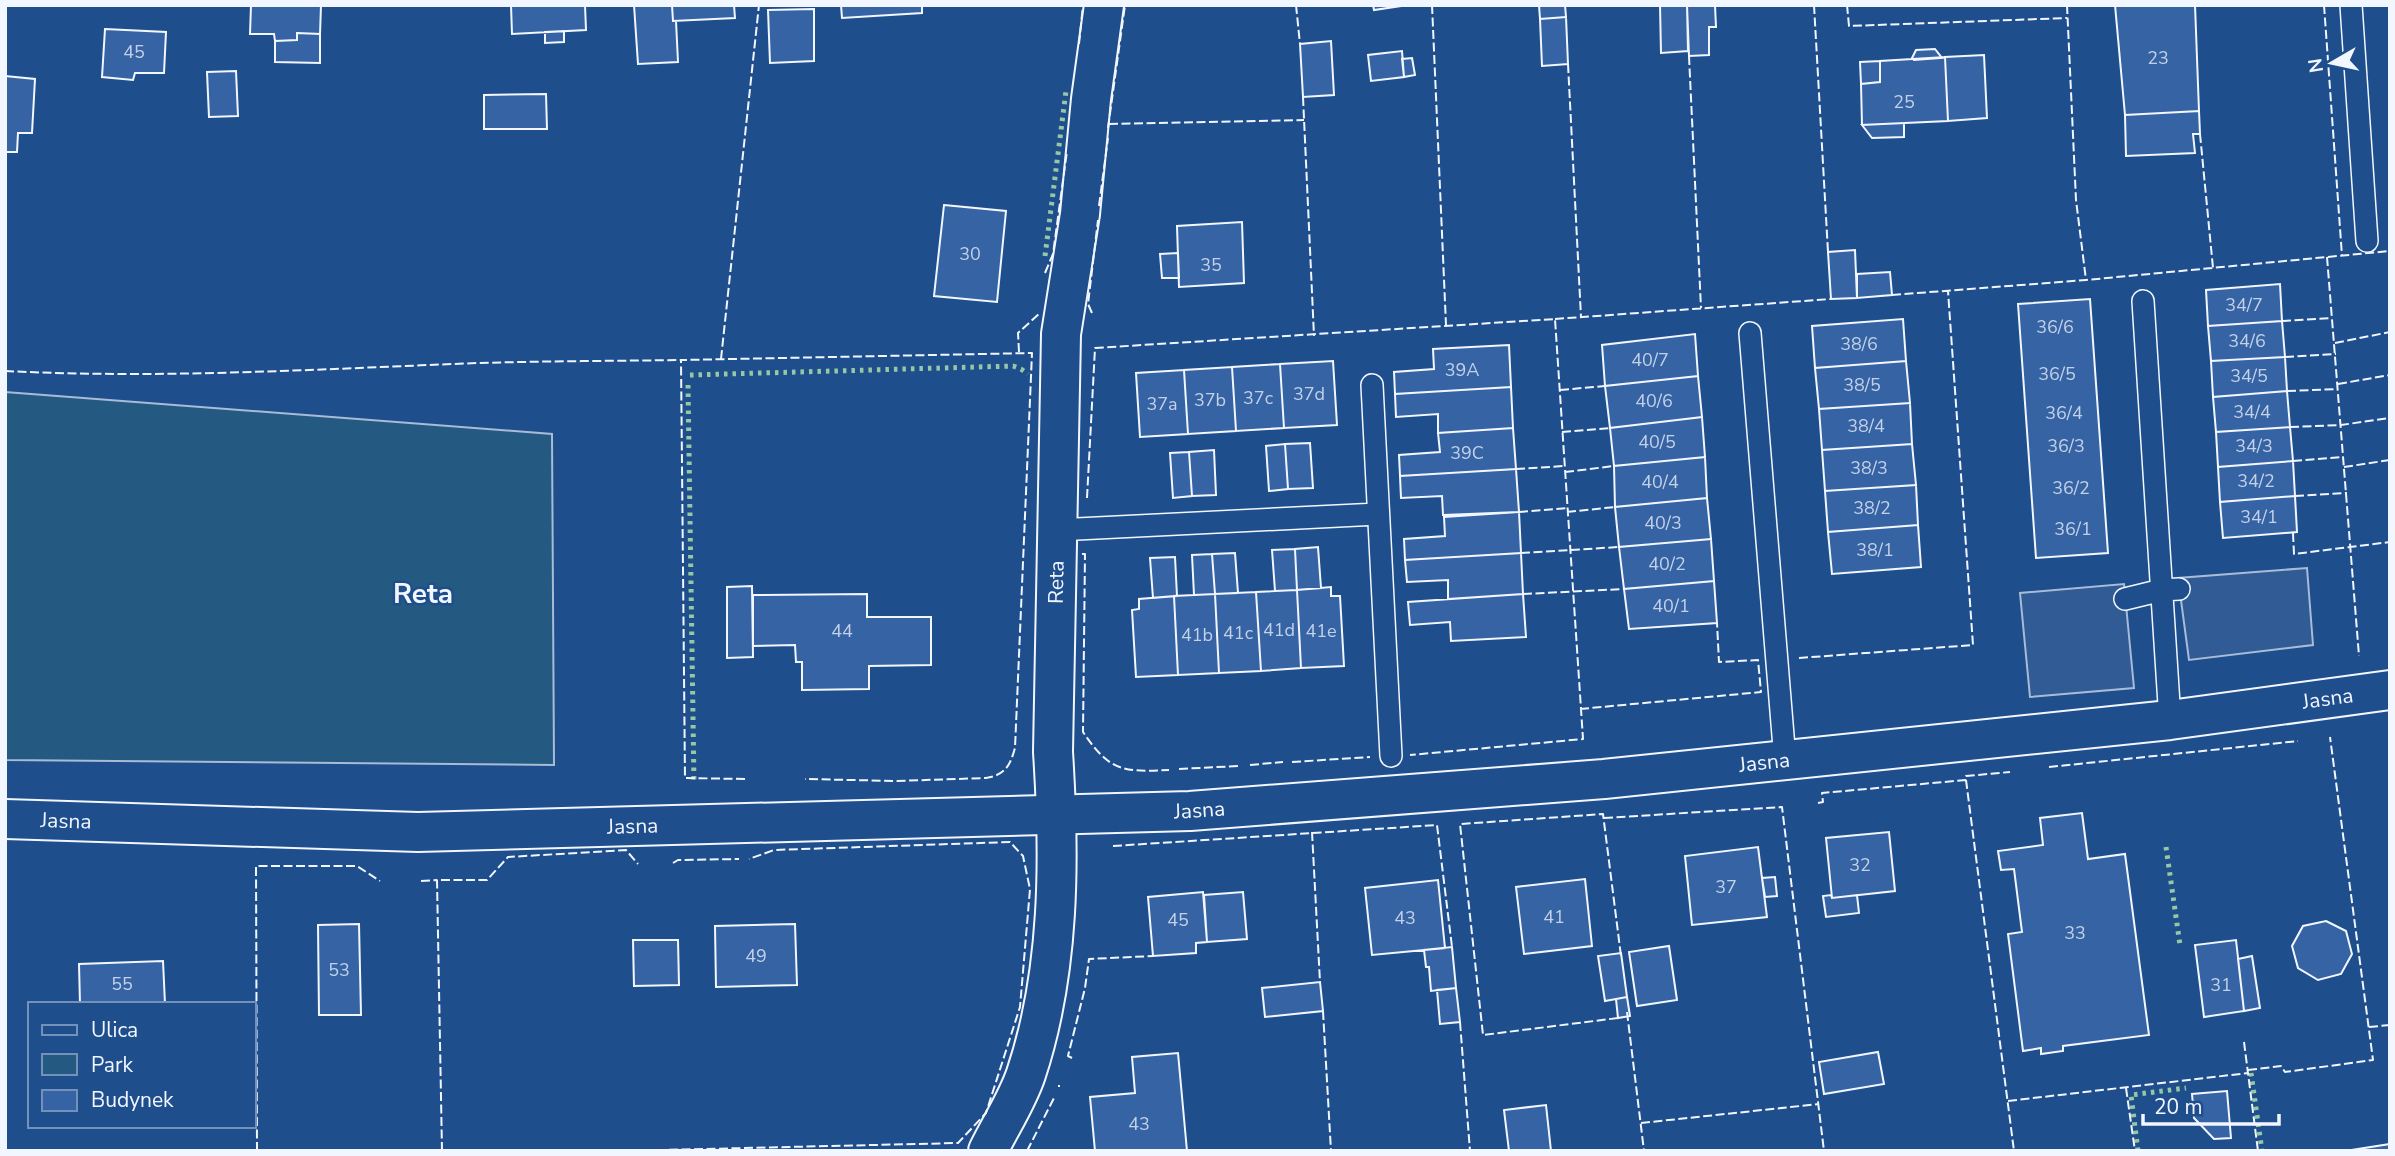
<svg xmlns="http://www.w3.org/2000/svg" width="2395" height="1156" viewBox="0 0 2395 1156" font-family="'Nunito Sans',sans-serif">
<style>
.green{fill:#245a82;stroke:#a8bbd7;stroke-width:2}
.parking{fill:#305b95;stroke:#a8bbd7;stroke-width:2}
.building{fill:#3563a3;stroke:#f2f6ff;stroke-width:2}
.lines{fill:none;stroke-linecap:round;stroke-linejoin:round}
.service-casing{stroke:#f2f6ff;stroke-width:24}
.minor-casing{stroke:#f2f6ff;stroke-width:42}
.service{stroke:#1f4e8c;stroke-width:21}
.minor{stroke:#1f4e8c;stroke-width:38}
.hedge{stroke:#97c8a6;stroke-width:5;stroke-dasharray:3.5 5;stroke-linecap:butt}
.fence{stroke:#f2f6ff;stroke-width:2;stroke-dasharray:9 3.5;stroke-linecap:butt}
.labels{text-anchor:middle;stroke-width:5;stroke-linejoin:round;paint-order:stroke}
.number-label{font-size:18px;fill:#c3d1e8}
.street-label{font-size:21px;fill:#f2f6ff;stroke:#1f4e8c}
.district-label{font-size:28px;font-weight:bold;fill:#f2f6ff;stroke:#1f4e8c}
</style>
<rect width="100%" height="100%" fill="#1f4e8c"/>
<path class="green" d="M5 392 552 434 554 765 5 760Z"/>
<path class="parking" d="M2307 568 2313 645 2189 660 2178 578Z
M2124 584 2134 688 2030 697 2020 593Z"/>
<path class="building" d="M251 5H321L320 34 297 33V40L275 41 274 34H250Z
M511 5H585L586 30 512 34Z
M634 5H672L673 21H676L678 62 638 64Z
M672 5H734L735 18 673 21Z
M841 5H922V13L842 18Z
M1373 5H1408L1374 10Z
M1539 5H1565L1566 17 1540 19Z
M1660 5H1687L1688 51 1661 53Z
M1687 5H1715L1716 27H1709V55L1689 56Z
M2115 5H2195L2199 111 2125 115Z
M814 9V61L770 63 768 10Z
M1566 17 1568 64 1542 66 1540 19Z
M105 29 166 32 164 73H135L133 80 102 77Z
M564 31V42L545 43V32Z
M297 33 320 34V63L275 62V41L297 40Z
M1331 41 1334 95 1303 97 1300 44Z
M1935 49 1942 58 1914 60 1912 58 1916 50Z
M1402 51 1404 77 1371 81 1368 55Z
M1984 55 1987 118 1948 121 1945 57Z
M1945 57 1948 121 1862 125 1861 84 1880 82V61Z
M1412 58 1415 75 1404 77 1402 59Z
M1880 61V82L1861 84 1860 62Z
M236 71 238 116 209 117 207 72Z
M5 76 35 79 32 133H18L17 152H5Z
M546 94 547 129H484V95Z
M2199 111 2200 134H2193L2195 153 2126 156 2125 115Z
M1904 123V137L1872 138 1862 125Z
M944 205 1006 211 997 302 934 296Z
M1242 222 1244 283 1179 287 1177 226Z
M1855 250 1857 298 1831 299 1828 252Z
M1178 253 1179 278H1162L1160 254Z
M1890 272 1892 295 1857 298V274Z
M2280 284 2282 321 2208 326 2206 290Z
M2090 299 2108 553 2036 558 2018 304Z
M1903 319 1906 361 1815 368 1812 326Z
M2282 321 2285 357 2211 361 2208 326Z
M1695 334 1698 376 1605 386 1602 345Z
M1509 345 1511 387 1395 394 1394 372 1434 369 1433 349Z
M2285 357 2287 391 2213 397 2211 361Z
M1333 361 1337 425 1284 428 1280 364Z
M1906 361 1910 403 1819 409 1815 368Z
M1280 364 1284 428 1236 431 1232 367Z
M1232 367 1236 431 1188 434 1184 370Z
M1184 370 1188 434 1140 437 1136 373Z
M1698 376 1702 417 1610 428 1605 386Z
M1511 387 1513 428 1438 433V414L1396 417 1395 394Z
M2287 391 2290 427 2216 432 2213 397Z
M1910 403 1912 444 1822 450 1819 409Z
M1702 417 1705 457 1614 466 1610 428Z
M2290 427 2293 461 2218 467 2216 432Z
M1513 428 1516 469 1400 476 1399 455 1440 452 1438 433Z
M1310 443 1313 488 1288 489 1285 444Z
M1285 444 1288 489 1269 491 1266 446Z
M1912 444 1916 485 1825 491 1822 450Z
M1214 450 1216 495 1192 496 1189 452Z
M1189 452 1192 496 1173 498 1170 453Z
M1705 457 1707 498 1615 507 1614 466Z
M2293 461 2295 496 2220 502 2218 467Z
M1516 469 1519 512 1443 515 1442 496 1401 498 1400 476Z
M1916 485 1918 525 1828 532 1825 491Z
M2295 496 2297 532 2223 538 2220 502Z
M1707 498 1711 539 1619 547 1615 507Z
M1519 512 1521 553 1405 560 1404 539 1445 536 1444 517Z
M1918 525 1921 567 1832 574 1828 532Z
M1711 539 1714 581 1624 589 1619 547Z
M1318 547 1321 588 1297 590 1295 549Z
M1295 549 1297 590 1275 591 1272 550Z
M1235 553 1238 593 1215 594 1212 554Z
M1521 553 1523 594 1448 599V580L1407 582 1405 560Z
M1212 554 1215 594 1194 595 1192 555Z
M1175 557 1177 596 1153 598 1150 558Z
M1714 581 1717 623 1629 629 1624 589Z
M752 586 753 657 727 658V587Z
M1331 587V596H1340L1344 666 1301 668 1297 590Z
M1297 590 1301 668 1261 671 1256 592Z
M1256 592 1261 671 1219 673 1215 594Z
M867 594V617H931V665L869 666V689L802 690V662H796L795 645 753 646V595Z
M1215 594 1219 673 1178 675 1174 596Z
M1523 594 1526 637 1451 641 1450 622 1410 625 1408 602Z
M1174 596 1178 675 1136 677 1132 610 1139 609V599Z
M2082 813 2088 859 2125 854 2149 1035 2063 1046V1051L2041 1054V1048L2023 1051 2008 934 2022 932 2014 869 2001 870 1998 851 2043 845 2040 818Z
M1889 832 1895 891 1832 898 1826 838Z
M1758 847 1767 917 1692 925 1685 856Z
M1775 877 1777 896 1765 897 1762 878Z
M1585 879 1592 946 1524 954 1516 887Z
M1438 880 1445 948 1372 955 1365 888Z
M1203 892 1207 942 1196 943V953L1153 956 1148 897Z
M1243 892 1247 939 1207 942 1204 895Z
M1831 895 1832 898 1857 895 1859 913 1826 917 1823 896Z
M2326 921 2346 931 2352 954 2341 974 2318 980 2298 968 2292 946 2303 926Z
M359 924 361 1015H319L318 925Z
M795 924 797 985 716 987 715 926Z
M633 940H678L679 985 634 986Z
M2236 940 2244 1011 2204 1017 2195 945Z
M1669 946 1677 1000 1637 1006 1629 952Z
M1452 947 1456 988 1431 991 1429 967H1426L1424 950Z
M1621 953 1627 997 1605 1001 1598 956Z
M2252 956 2260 1008 2244 1011 2238 959Z
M163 961 165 1004H80L79 964Z
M1320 982 1323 1011 1265 1017 1262 988Z
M1456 988 1460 1022 1440 1024 1437 990Z
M1627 997 1630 1016 1618 1018 1616 999Z
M1878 1052 1884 1084 1824 1094 1819 1062Z
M1178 1053 1187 1151H1095L1090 1097 1135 1093 1132 1057Z
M2227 1091 2231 1138 2214 1139 2194 1118 2192 1094Z
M1546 1105 1551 1151H1509L1504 1110Z
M2390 1144V1151H2345Z"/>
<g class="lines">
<g class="service-casing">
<path id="service" d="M2351 5 2367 241
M2143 301 2170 720
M1750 333 1785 760
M1372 385 1391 756
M1057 530 1378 514
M2125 599 2162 590 2179 589"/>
</g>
<g class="minor-casing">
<g id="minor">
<path id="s1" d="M5 819 418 832 1190 811 1604 779 2170 720 2390 690"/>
<path id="s2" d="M988 1151C1000 1126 1017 1101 1026 1074 1060 972 1060 859 1053 752L1061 334 1080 214 1091 99 1104 5"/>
</g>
</g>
<use href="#service" class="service"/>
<use href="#minor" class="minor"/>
<path class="hedge" d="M1045 256 1066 91
M690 375 1013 366 1021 369 1028 374
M688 385 694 784
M2166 847 2180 945
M2251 1073 2262 1151
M2138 1151 2131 1095 2186 1088"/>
<path class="fence" d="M1296 5 1300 44
M1432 5 1446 325
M1814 5 1828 252
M1847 5 1849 26 2067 18
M2067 5 2076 200 2086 280
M2324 5 2342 256
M1079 44 1083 5
M1689 56 1701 308
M1568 64 1581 317
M1303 97 1314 336
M1109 124 1304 120
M1108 128 1125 5
M2200 134 2213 268
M1099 206 1108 138
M2327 257 2359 656
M1045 273 1053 254 1067 151
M1892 295 2086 280 2390 251
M1092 313 1088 304 1098 220
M1555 319 1831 299
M2282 321 2332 318
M2335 343 2390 332
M1019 352 1018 333 1040 313
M2285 357 2336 354
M721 359 759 5
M5 371C163 379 321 369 479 363 546 361 614 361 681 360
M2338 384 2390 375
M1560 390 1605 386
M2287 391 2338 389
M2290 427 2341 425 2390 418
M1562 432 1610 428
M2293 461 2343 457
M2344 467 2390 460
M1516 469 1564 466
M1565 472 1614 466
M2295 496 2347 493
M1087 498 1095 348 1555 319 1583 739 1410 755
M1519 512 1567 508
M1567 512 1615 507
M2293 533 2294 554 2390 542
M1521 553 1619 547
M1082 554H1085L1083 732C1110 772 1123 772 1169 770
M1523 594 1624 589
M1799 658 1973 645 1948 291
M1580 709 1761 692 1758 660 1719 662 1717 623
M1292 762 1370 757
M1250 765 1283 762
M2049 767 2298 741
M1179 769 1238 766
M745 779 685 778 681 360 1032 353 1015 748C1010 766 1005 775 986 778L897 781 805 779
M1966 780 2014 1151
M1818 803 1823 802 1822 793 1966 780V776L2010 772
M1604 818 1782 807 1824 1151
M1312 832 1320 982
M1113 846 1437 825 1452 947
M673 863 678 860 739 859
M421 881 437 880
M1323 1011 1331 1151
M1627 1012 1644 1151
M1618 1018 1483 1035 1460 824 1603 814 1621 956
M1460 1022 1470 1151
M2369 1027 2390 1025
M2244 1042 2258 1151
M1072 1058 1068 1056 1085 988 1089 959 1153 956
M2248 1070 2281 1066 2285 1072 2373 1060 2330 737
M1058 1086H1060
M2126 1088 2135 1151
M2008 1101 2248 1073
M1641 1123 1819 1104
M257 1151 256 866H357L380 881
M442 1151 437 880H487L508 857 626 850 638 864
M619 1151 958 1143 986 1113 1020 1007 1030 889 1023 856 1010 842 774 850 749 859
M1027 1151 1055 1096"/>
</g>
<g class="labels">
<g class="number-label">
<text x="134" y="58">45</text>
<text x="2158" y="64">23</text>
<text x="1904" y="108">25</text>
<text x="970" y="260">30</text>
<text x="1211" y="271">35</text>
<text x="2244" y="311">34/7</text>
<text x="2055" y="333">36/6</text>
<text x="2247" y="347">34/6</text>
<text x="1859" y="350">38/6</text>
<text x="1650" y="366">40/7</text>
<text x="1462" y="376">39A</text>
<text x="2057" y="380">36/5</text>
<text x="2249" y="382">34/5</text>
<text x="1862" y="391">38/5</text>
<text x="1309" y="400">37d</text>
<text x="1258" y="404">37c</text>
<text x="1210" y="406">37b</text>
<text x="1654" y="407">40/6</text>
<text x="1162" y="410">37a</text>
<text x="2252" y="418">34/4</text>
<text x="2064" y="419">36/4</text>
<text x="1866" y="432">38/4</text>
<text x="1657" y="448">40/5</text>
<text x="2066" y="452">36/3</text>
<text x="2254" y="452">34/3</text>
<text x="1467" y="459">39C</text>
<text x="1869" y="474">38/3</text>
<text x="2256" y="487">34/2</text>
<text x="1660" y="488">40/4</text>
<text x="2071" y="494">36/2</text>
<text x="1872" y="514">38/2</text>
<text x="2259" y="523">34/1</text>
<text x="1663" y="529">40/3</text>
<text x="2073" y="535">36/1</text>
<text x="1875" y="556">38/1</text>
<text x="1667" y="570">40/2</text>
<text x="1671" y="612">40/1</text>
<text x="1279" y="636">41d</text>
<text x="842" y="637">44</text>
<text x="1321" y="637">41e</text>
<text x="1238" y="639">41c</text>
<text x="1197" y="641">41b</text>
<text x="1860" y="871">32</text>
<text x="1726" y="893">37</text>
<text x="1554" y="923">41</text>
<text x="1405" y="924">43</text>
<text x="1178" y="926">45</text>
<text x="2075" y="939">33</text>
<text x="756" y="962">49</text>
<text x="339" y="976">53</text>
<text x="122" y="990">55</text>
<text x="2221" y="991">31</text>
<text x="1139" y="1130">43</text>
</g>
<g class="street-label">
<text dy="7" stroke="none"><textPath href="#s2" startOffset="581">Reta</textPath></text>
<text dy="7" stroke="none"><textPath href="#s1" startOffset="2329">Jasna</textPath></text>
<text dy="7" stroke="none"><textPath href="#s1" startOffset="1762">Jasna</textPath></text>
<text dy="7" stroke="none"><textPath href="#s1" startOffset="1195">Jasna</textPath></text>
<text dy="7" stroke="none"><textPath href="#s1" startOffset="61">Jasna</textPath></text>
<text dy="7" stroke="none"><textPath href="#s1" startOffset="628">Jasna</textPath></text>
</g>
<g class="district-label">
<text x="423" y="603">Reta</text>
</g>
</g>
<rect width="2395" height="1156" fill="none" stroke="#f2f6ff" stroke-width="14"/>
<rect x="28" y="1002" width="228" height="126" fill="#1f4e8c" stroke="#7391ba" stroke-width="2"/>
<rect x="42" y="1025" width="35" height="10" fill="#1f4e8c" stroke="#7391ba" stroke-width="2"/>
<text x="91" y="1037" font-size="21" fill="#f2f6ff">Ulica</text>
<rect x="42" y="1054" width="35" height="21" fill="#245a82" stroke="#7391ba" stroke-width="2"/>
<text x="91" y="1072" font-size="21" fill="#f2f6ff">Park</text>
<rect x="42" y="1090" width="35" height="21" fill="#3563a3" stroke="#7391ba" stroke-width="2"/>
<text x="91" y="1107" font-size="21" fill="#f2f6ff">Budynek</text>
<g transform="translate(2332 63) rotate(261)" stroke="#1f4e8c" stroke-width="5" paint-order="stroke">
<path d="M0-5L12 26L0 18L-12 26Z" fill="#f2f6ff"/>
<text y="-10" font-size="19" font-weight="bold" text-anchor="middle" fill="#f2f6ff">N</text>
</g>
<path d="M2143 1114v10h136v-10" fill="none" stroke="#f2f6ff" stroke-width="3.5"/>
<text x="2154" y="1114" font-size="21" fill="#f2f6ff" stroke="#1f4e8c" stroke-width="5" paint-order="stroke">20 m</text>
</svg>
